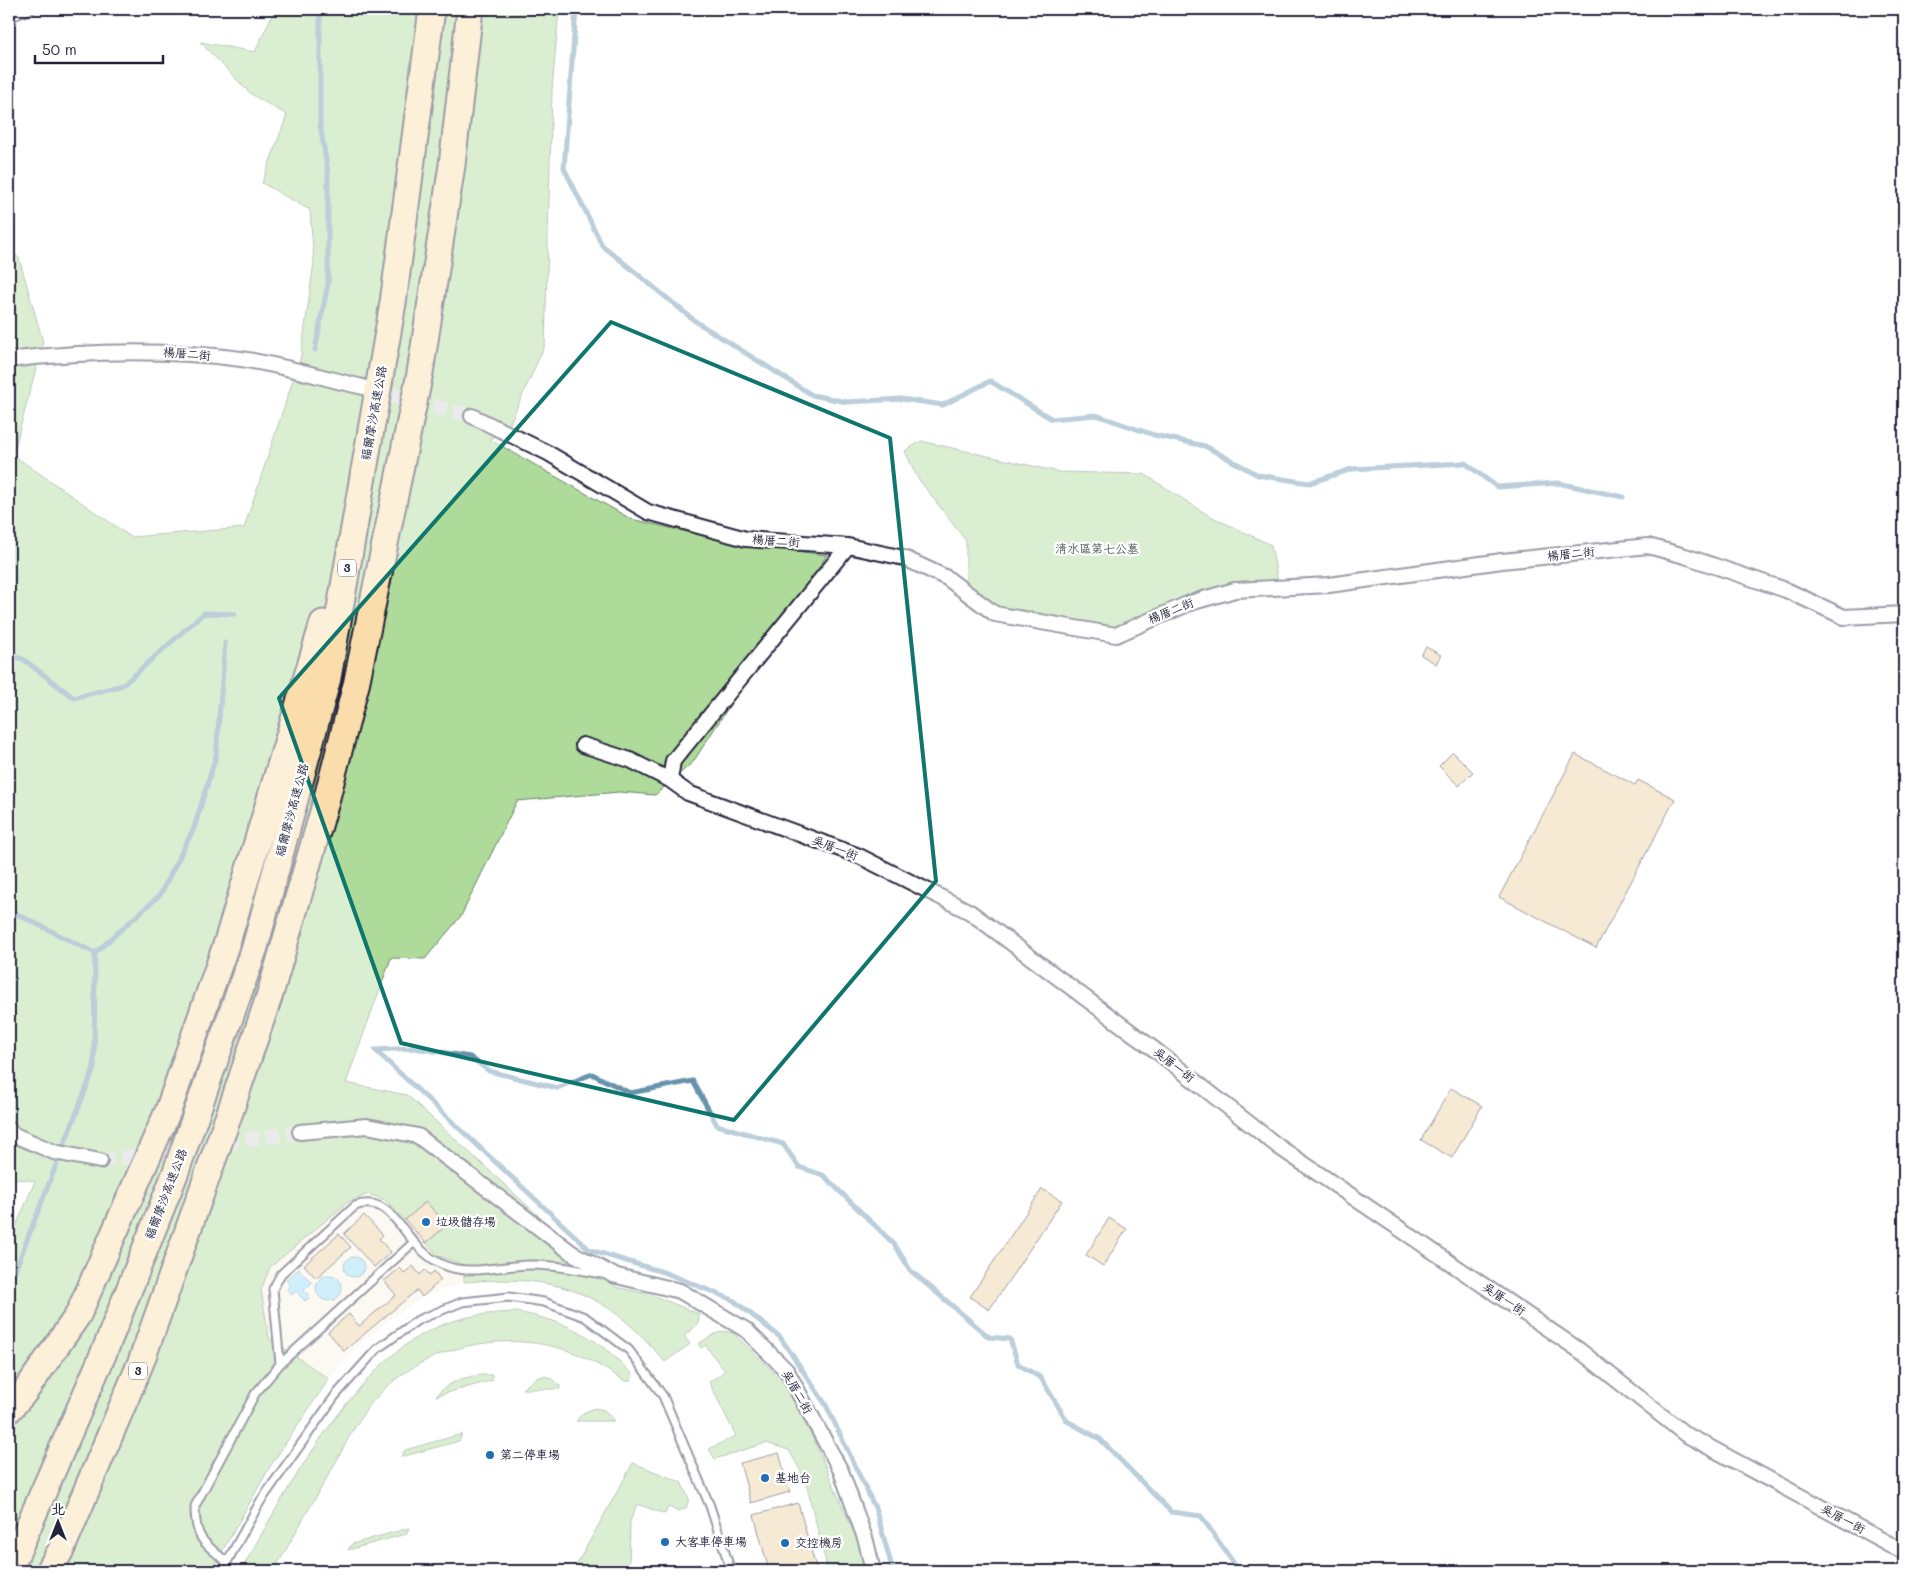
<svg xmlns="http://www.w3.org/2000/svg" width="1913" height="1580" viewBox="0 0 1913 1580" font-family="Mali,'LXGW WenKai TC',sans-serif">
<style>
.built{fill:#f9f1e2}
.green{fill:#aedb99;stroke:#687e6a}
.water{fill:#95ddf7;stroke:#6792ac}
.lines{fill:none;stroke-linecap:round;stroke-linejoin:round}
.stream{stroke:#6792ac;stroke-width:5}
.building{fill:#ead09f;stroke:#22223b}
.street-tunnel{stroke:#d3d3d8;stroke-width:14;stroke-dasharray:14 7;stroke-linecap:butt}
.lane-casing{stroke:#22223b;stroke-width:11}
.street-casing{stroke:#22223b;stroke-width:18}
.highway-casing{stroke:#22223b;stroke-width:29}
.lane{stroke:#fff;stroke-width:7}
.street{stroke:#fff;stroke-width:14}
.highway{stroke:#faddab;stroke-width:25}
.marked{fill:none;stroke:#0f766e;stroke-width:4;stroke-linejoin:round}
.poi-dot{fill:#1f6fb2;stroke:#fff;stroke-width:2}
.labels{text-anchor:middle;stroke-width:4.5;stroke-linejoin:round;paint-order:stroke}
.shield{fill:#fff;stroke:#646476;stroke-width:1}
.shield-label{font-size:11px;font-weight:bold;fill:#22223b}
.street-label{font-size:12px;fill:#22223b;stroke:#fff}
.park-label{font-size:12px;fill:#4c5a57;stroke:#fff}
.poi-label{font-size:12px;fill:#22223b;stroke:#fff;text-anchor:start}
</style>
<rect width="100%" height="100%" fill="#fff"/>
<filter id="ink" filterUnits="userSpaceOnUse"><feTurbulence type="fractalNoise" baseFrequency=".02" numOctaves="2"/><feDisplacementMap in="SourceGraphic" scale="10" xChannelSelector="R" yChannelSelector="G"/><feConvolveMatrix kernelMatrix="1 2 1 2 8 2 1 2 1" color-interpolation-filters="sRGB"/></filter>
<g filter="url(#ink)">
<path class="built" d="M368 1194 385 1200 405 1219 426 1202 447 1225 427 1243 439 1256 464 1265V1282L422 1297 381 1326 349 1355 329 1379 269 1338 261 1290 270 1267 348 1202Z"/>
<path class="green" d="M275 9H559L552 90 545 345 506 432 489 439 631 519 739 544 827 555 693 762 655 795 619 792 517 801 461 916 425 959 391 958 346 1083 407 1095 616 1287 652 1295 699 1314C700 1326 692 1329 684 1336L690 1344 665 1362C606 1290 556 1274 464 1282V1265L439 1256 426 1243 446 1225 426 1202 405 1220 385 1200 368 1194 348 1202 270 1267 261 1290 269 1338 329 1379 271 1465 211 1571H9V1243L35 1181 9 1178V251L19 258 43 342 13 455 131 537 244 528 301 356 314 262 310 210 262 183 287 115 251 94 200 42 255 52Z
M921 441 1059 472 1144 474 1208 515 1271 545 1278 582 1202 590 1109 630 1002 609 966 585V541L917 477 905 451Z
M516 1312C567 1321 598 1337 633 1375L631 1381H625C608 1371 591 1359 572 1352 501 1327 412 1347 366 1410 353 1428 343 1449 332 1469 312 1503 293 1537 274 1571H241C280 1500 352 1370 425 1333 454 1317 484 1313 516 1312Z
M724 1331 733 1333 781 1379 813 1438 861 1549 865 1571H828L805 1479 789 1450 766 1443 715 1459 709 1449 736 1436 709 1382 725 1371 705 1345 701 1348 698 1344 715 1334Z
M481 1375H492L493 1380 436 1396C448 1382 463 1377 481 1375Z
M544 1376 553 1379 560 1386V1389H522L536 1378Z
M595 1408 604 1410 614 1421H576L583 1413Z
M462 1434 459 1441 401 1457 405 1450Z
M633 1463 681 1482 689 1499 686 1508 679 1511 668 1507 665 1514 637 1504 630 1522 629 1571H573Z
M409 1528 406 1534 348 1550 352 1544Z"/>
<path class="water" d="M344 1267a10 10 0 1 1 20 0a10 10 0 1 1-20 0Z
M299 1269 312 1283 304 1290 310 1297 305 1301 296 1291 292 1295 287 1289 290 1285 286 1280Z
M316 1288a13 13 0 1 1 26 0a13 13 0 1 1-26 0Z"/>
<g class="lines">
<path class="stream" d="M576 9 564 168 602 245 695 321 812 395 847 402 901 399 943 405 990 381 1052 419 1096 415 1154 435 1205 446 1258 475 1309 483 1352 469 1465 463 1497 487 1558 483 1623 497
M315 350 328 283V173L320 124V9
M9 655 23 659 74 698 123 685 204 613 235 614
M9 910 95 953
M375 1050 415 1048 470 1057 489 1071 557 1088 592 1074 630 1093 693 1081 717 1125 783 1144 799 1167 823 1175 895 1245 910 1270 989 1337 1010 1339 1018 1364 1041 1378 1067 1421 1100 1439 1171 1512 1201 1516 1239 1571
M375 1050 590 1250 666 1273 733 1300 780 1337 826 1405 876 1510 893 1571
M9 1286 94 1068 95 953 160 895 194 828 216 756 225 643"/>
</g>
<path class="building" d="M1426 647 1441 655 1436 664 1421 655Z
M1453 752 1473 772 1459 786 1439 766Z
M1575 754 1635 785 1638 780 1675 799 1596 948 1499 897Z
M1451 1088 1482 1106 1452 1158 1421 1140Z
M1042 1189 1062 1201 989 1310 970 1297Z
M426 1202 447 1225 426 1243 405 1220Z
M364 1215 383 1235 379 1239 391 1252 374 1267 344 1234Z
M1109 1218 1127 1229 1103 1266 1086 1255Z
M339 1234 351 1247 316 1278 304 1265Z
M413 1266 420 1275 425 1270 430 1275 434 1271 441 1280 422 1297 417 1290 344 1351 328 1332 349 1314 359 1326 396 1295 384 1281 400 1268 404 1273Z
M779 1453 790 1492 751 1503 740 1463Z
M798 1503 817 1571H769L754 1515Z"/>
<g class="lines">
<path class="street-tunnel" d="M372 390 472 416
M100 1161 300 1132"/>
<g class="lane-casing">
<path id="lane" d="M9 18 31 9
M280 1364 273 1289 281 1274 355 1206C385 1196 396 1222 414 1242
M227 1562C203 1542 195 1539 195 1506L255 1394 280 1364 414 1242C450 1284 481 1267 529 1265 553 1264 578 1270 602 1274
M222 1571 260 1502 335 1396 377 1349 418 1320 462 1302 509 1297 544 1302 585 1317 629 1350 663 1396 710 1506 731 1571"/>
</g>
<g class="street-casing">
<path id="street" d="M9 360C86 351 164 349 241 359 282 365 323 378 363 387
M472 416 548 453 648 512 746 539 848 546 904 558 947 578 995 614 1116 635 1190 603 1235 590 1329 585 1502 561 1648 546 1685 556 1786 590 1844 617 1904 614
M848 546 673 761 670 780 688 793 859 856 970 912 1159 1053 1279 1147 1579 1350 1685 1434 1904 1552
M583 745 630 760 670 780
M9 1129 12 1134 54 1152 100 1161
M300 1132 367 1126 418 1136 572 1253 613 1275 680 1291 746 1330 787 1371 841 1471 866 1541 873 1571"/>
</g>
<g class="highway-casing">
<path id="highway" d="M9 1410 24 1393 78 1315 168 1111 227 942 323 623
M9 1571 105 1350 175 1174 255 947 328 678 393 303 432 9
M49 1571 62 1548 141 1362 230 1112 270 994 325 805 356 685 420 373 452 165 470 9"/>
</g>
<use href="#lane" class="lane"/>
<use href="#street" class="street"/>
<use href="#highway" class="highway"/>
</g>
</g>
<path d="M0 0H1913V1580H0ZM611 322 890 438 936 881 734 1120 401 1043 279 698Z" fill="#fff" fill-opacity=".55" fill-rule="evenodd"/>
<path class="marked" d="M611 322 890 438 936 881 734 1120 401 1043 279 698Z"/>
<g class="poi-dot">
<circle cx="426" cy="1222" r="5"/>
<circle cx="490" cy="1455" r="5"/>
<circle cx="765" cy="1478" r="5"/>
<circle cx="665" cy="1542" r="5"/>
<circle cx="785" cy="1543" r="5"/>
</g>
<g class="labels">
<g class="shield">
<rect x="338" y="559.5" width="18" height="17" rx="4"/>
<rect x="129" y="1362.5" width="18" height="17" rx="4"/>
</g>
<g class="shield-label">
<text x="347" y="572">3</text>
<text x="138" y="1375">3</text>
</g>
<g class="street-label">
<text transform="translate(187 354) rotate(5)" y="4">楊厝二街</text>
<text transform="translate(374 413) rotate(-80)" y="4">福爾摩沙高速公路</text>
<text transform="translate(776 541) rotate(4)" y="4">楊厝二街</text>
<text transform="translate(1571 554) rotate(-6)" y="4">楊厝二街</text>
<text transform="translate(1171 611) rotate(-22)" y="4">楊厝二街</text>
<text transform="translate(292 810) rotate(-75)" y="4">福爾摩沙高速公路</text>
<text transform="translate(835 848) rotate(21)" y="4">吳厝一街</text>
<text transform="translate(1174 1065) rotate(38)" y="4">吳厝一街</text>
<text transform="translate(166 1194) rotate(-69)" y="4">福爾摩沙高速公路</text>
<text transform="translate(1504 1299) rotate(34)" y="4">吳厝一街</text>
<text transform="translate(797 1392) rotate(60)" y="4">吳厝二街</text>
<text transform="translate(1843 1519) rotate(28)" y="4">吳厝一街</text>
</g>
<g class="park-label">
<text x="1097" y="553">清水區第七公墓</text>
</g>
<g class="poi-label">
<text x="436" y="1226">垃圾儲存場</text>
<text x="500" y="1459">第二停車場</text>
<text x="775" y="1482">基地台</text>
<text x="675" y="1546">大客車停車場</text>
<text x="795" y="1547">交控機房</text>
</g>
</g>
<rect width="1913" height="1580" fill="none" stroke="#fff" stroke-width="30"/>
<rect x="15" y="15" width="1883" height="1550" fill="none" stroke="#22223b" stroke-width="2" filter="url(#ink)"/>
<g transform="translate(58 1522)" stroke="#ffffff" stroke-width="4" paint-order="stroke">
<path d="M0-4L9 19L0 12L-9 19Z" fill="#22223b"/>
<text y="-8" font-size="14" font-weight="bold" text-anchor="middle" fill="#22223b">北</text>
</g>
<path d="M35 55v8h128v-8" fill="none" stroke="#22223b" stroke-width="2.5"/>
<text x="42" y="55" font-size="15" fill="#22223b" stroke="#ffffff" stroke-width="4" paint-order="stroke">50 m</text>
</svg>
